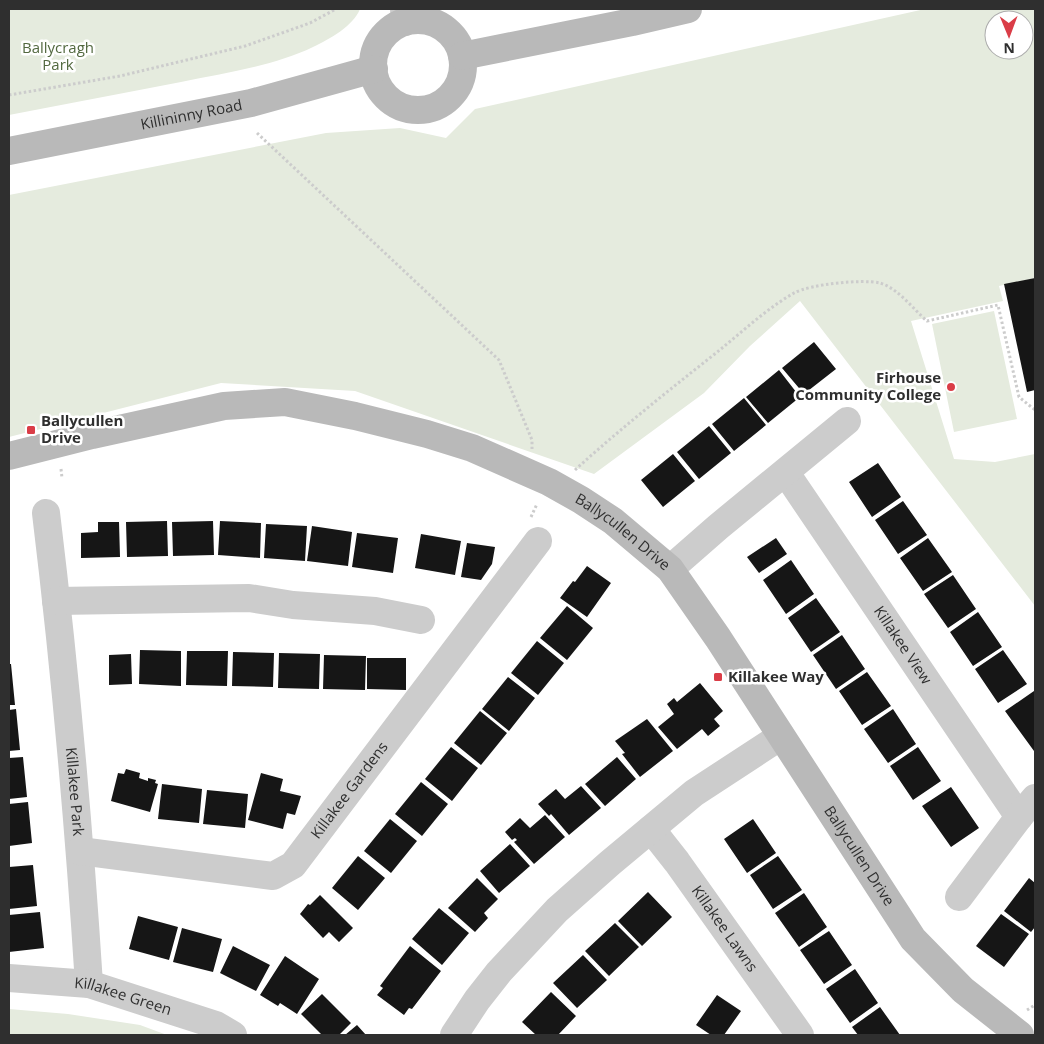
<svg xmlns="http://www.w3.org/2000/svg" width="1044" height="1044" viewBox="0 0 1044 1044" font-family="'Open Sans',sans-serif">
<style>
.green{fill:#e5ebde;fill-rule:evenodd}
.building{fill:#161616}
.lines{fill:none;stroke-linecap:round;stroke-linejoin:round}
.path{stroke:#ccc;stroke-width:3;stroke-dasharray:2.5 2.5;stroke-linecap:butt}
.street{stroke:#ccc;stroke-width:28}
.secondary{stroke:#b9b9b9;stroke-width:28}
.poi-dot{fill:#da3d47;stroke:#fff;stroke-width:2}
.labels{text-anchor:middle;stroke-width:5;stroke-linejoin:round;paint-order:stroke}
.park-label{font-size:15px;fill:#52683f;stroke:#fff}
.street-label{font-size:15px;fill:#2f2f2f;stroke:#fff}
.poi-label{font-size:15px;font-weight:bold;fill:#2f2f2f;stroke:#fff;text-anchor:start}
</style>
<rect width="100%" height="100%" fill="#fff"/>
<path class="green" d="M9 9H360C353 26 330 39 313 47 274 66 224 73 181 82 124 93 66 104 9 115Z
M925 9H1035V278L999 286 1003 301 911 321 954 459 995 462 1035 454V606L800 301 750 346 704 393 594 474 355 391 221 383 9 437V195L326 133 400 128 446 138 475 109ZM994 20H1024V50H994Z
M994 311 1017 419 954 432 932 324Z
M9 1009 68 1014 140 1025 167 1035H9Z"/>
<path class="building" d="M1035 278V390L1027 392 1004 284Z
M814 342 836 369 804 394 782 368Z
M779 370 800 397 768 423 746 397Z
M744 398 766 425 734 451 712 424Z
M709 426 731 453 699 479 677 452Z
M673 454 695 481 663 507 641 480Z
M878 463 901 497 872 517 849 482Z
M903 501 927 535 898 554 875 520Z
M167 521 168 556 127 557 126 522Z
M213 521 214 555 173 556 172 522Z
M220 521 261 523 260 558 218 555Z
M98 522H119L120 557 81 558V533L98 532Z
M266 524 307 526 305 561 264 558Z
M312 526 352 532 348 566 307 561Z
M357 533 398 538 393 573 352 567Z
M421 534 461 541 455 575 415 568Z
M776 538 787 554 759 573 747 557Z
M928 538 952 572 923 591 900 558Z
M467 543 495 547 492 564 481 580 461 577Z
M791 560 814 594 786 614 763 580Z
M587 566 611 583 587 617 560 598 573 581 575 582Z
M953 575 976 609 948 628 924 594Z
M816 598 840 632 811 652 788 618Z
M567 606 593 628 567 660 540 638Z
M978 612 1002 647 973 666 950 632Z
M842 635 865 669 836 689 813 655Z
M537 641 564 663 538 695 511 673Z
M140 650 181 651V686L139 684Z
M1003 650 1027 684 998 703 975 669Z
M187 651H228L227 686 186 685Z
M233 652 274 653 273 687 232 686Z
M279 653 320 654 319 689 278 688Z
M131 654 132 684 109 685V655Z
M324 655 366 656 365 690 323 689Z
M367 658H406V690L367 689Z
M9 664H11L15 705H9Z
M867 672 891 706 862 725 839 691Z
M508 677 535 698 509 731 482 709Z
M700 683 723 711 714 719 720 726 708 736 702 729 677 749 658 727 674 714 667 704 674 698 677 702Z
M1034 691 1035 694 1034 751 1005 711Z
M16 709 20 750 9 751V710Z
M893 709 916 744 888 763 864 729Z
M480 711 507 733 481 765 454 743Z
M647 719 673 751 640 777 622 754 625 753 615 741Z
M451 747 478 768 452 801 425 779Z
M918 747 941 781 913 800 890 766Z
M23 757 27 797 9 799V758Z
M617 757 636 779 605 806 585 784Z
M126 769 140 773 139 778 148 781V778L156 780 155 783 158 784 150 812 111 801 118 773 124 774Z
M261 773 283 779 280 791 301 796 295 815 287 813 283 829 248 820Z
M421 782 448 804 422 836 395 814Z
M162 784 202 789 199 823 158 819Z
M581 786 601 808 569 835 551 814 549 816 538 804 556 789 565 799Z
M951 787 979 828 951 847 922 806Z
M207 790 248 794 245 828 203 824Z
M28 802 32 843 9 846V804Z
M545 815 565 837 534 864 514 842 517 840 515 838 512 840 505 832 520 818 530 828Z
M390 819 417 841 391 873 364 851Z
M753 819 776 853 747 873 724 839Z
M510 844 530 866 499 893 480 871Z
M358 856 385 878 358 910 332 888Z
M778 856 802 890 773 909 750 875Z
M33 865 37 906 9 909V867Z
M477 878 498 899 484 913 488 918 475 932 448 908Z
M1029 878 1035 883V927L1031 932 1004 911Z
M648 892 672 917 642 946 618 921Z
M804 893 827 927 799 947 775 913Z
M320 895 353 928 339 942 329 932 323 938 300 914 308 904 310 905Z
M439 908 469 933 442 965 412 939Z
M40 912 44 948 9 952V915Z
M1001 914 1029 934 1004 967 976 946Z
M138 916 178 927 169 960 129 949Z
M615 923 639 947 609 976 585 951Z
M182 928 222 939 213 972 173 962Z
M829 931 852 965 824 984 800 950Z
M233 946 270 965 256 991 220 973Z
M410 946 441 971 412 1009 409 1008 404 1015 377 995 383 988 380 986Z
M583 955 607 980 577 1008 553 983Z
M285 956 319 979 297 1014 280 1003 278 1006 260 995Z
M855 969 878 1003 850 1023 826 989Z
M551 992 576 1016 558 1035H536L522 1022Z
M322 994 351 1023 339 1035H322L301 1014Z
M717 995 741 1011 724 1035H711L696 1025Z
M880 1007 900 1035H858L852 1027Z
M357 1025 366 1035H345Z"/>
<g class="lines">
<path class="path" d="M9 95 120 76 245 46 310 23 336 9
M257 133 499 360 532 440V449
M61 469 62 478
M575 470C620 429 668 391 716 353 741 333 766 309 794 293 811 284 862 279 880 283 898 288 914 310 927 321L998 305 1019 397 1035 410
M531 517 537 504
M1027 1010 1035 1005"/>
<g class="street">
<path d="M404 9 405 22"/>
<path id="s1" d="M786 473 1019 817"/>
<path id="s2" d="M46 513C65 669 79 827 89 984"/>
<path d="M670 569 718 527 847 421"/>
<path d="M56 601 249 598 293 605 375 611 421 620"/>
<path id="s3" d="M651 829 677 862 800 1035"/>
<path id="s4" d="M80 851 273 876 293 865 538 541"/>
<path d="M959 897 1019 817 1035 798"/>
<path id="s5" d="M9 978 89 984 216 1025 233 1035"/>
<path d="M454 1035 477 1000 499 972 557 910 610 863 694 793 781 736"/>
</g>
<g class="secondary">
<circle cx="418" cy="65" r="45"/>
<path d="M462 56 632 22 688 9"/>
<path id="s6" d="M9 151 251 103 374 69"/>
<path id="s7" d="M9 456 92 435 224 406 285 402 355 416 427 434 472 448 549 482 581 500 613 521 670 569 718 638 913 939 963 990 1020 1035"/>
</g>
</g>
<g class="poi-dot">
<circle cx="951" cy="387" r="5"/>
<rect x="26" y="425" width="10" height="10" rx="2.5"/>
<rect x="713" y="672" width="10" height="10" rx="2.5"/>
</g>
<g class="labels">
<g class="park-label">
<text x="58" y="53">Ballycragh<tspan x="58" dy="17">Park</tspan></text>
</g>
<g class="street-label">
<text dy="5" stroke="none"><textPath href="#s6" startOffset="186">Killininny Road</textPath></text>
<text dy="5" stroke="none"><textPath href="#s7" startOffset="648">Ballycullen Drive</textPath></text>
<text dy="5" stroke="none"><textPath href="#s1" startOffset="208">Killakee View</textPath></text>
<text dy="5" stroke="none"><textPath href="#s4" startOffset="311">Killakee Gardens</textPath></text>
<text dy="5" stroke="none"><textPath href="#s2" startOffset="280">Killakee Park</textPath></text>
<text dy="5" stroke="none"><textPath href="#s7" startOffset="1052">Ballycullen Drive</textPath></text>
<text dy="5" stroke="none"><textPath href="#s3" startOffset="124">Killakee Lawns</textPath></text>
<text dy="5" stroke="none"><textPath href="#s5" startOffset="116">Killakee Green</textPath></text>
</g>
<g class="poi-label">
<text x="941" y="383" text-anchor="end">Firhouse<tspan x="941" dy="17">Community College</tspan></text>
<text x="41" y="426">Ballycullen<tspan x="41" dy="17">Drive</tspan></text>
<text x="728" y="682">Killakee Way</text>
</g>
</g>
<rect width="1044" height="1044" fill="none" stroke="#2f2f2f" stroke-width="20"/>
<g transform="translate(1009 35) rotate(179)"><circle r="24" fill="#ffffff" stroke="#acacac"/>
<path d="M0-4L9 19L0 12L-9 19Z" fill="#da3d47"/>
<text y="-8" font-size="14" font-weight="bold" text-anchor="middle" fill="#2f2f2f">N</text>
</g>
</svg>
